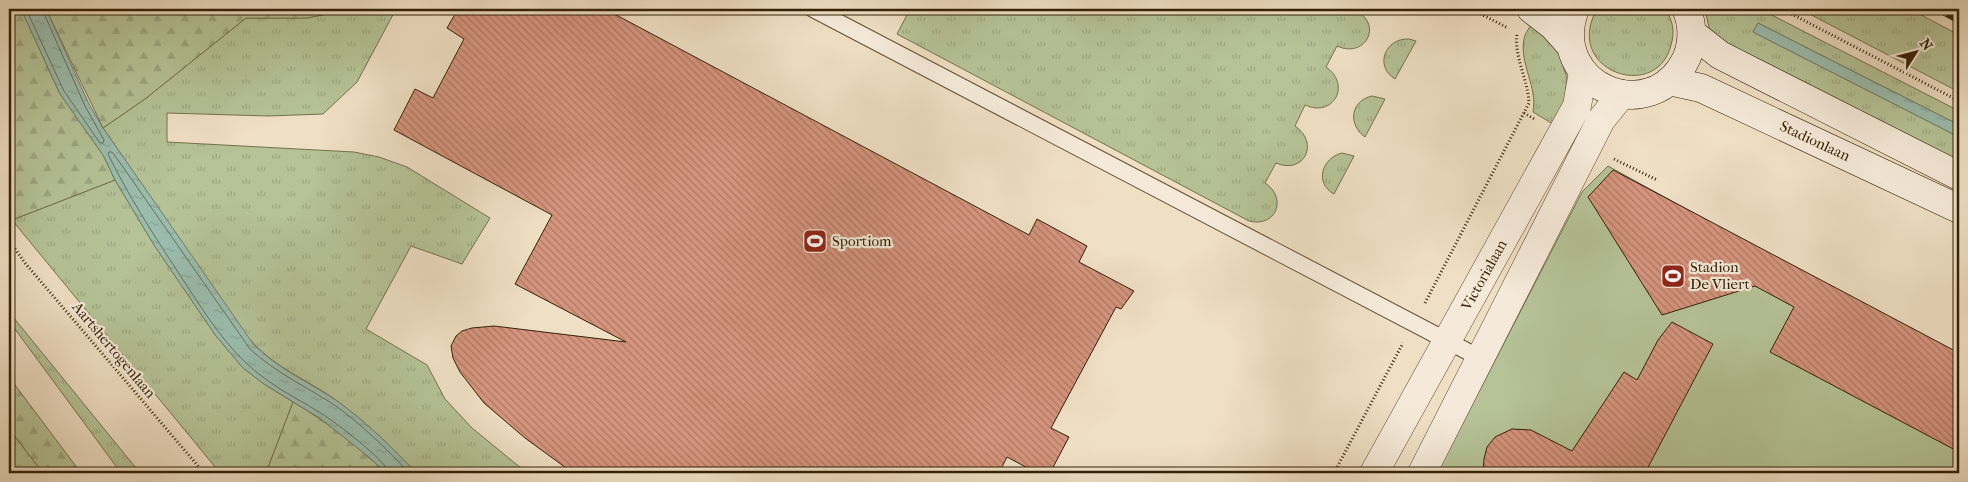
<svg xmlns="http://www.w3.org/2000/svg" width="1968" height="482" viewBox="0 0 1968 482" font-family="'IM FELL French Canon',serif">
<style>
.grass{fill:url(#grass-tufts);stroke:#74724e}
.forest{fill:url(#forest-firs);stroke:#74724e}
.park{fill:url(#park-crowns);stroke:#74724e}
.garden{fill:#b5c397;stroke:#74724e}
.water{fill:url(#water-ripples);stroke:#727f6b}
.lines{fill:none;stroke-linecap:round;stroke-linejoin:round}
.shore{stroke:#686f5a;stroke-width:1}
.building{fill:url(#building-back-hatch);stroke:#342106}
.service-casing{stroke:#635036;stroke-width:18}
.tertiary-casing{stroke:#635036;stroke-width:29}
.secondary-casing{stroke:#342106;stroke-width:29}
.path{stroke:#342106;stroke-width:3;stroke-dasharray:1 2.5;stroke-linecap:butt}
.service{stroke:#f5ead9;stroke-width:16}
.tertiary{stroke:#f5ead9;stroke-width:28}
.secondary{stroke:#f5ead9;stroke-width:28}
.rail-casing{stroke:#342106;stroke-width:5.5}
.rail{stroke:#f5ead9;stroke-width:4;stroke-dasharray:11;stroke-linecap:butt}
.labels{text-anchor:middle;stroke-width:4.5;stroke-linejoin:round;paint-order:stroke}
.street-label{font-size:15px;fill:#342106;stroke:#f5ead9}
.poi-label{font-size:15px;fill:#342106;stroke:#f5ead9;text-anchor:start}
</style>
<defs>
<pattern id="grass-tufts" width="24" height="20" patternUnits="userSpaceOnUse" patternTransform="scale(1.25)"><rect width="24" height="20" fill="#b5c397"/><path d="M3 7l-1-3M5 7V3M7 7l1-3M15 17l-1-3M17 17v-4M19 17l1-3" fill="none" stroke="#9ca781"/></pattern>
<pattern id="forest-firs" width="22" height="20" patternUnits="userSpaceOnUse" patternTransform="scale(1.25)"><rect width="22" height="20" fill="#b5c397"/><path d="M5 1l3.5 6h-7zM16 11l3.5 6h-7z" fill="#9ca781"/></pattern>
<pattern id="park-crowns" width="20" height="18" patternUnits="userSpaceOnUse" patternTransform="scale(1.25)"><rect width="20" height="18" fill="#b5c397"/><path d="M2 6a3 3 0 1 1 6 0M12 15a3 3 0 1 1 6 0" fill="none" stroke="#9ca781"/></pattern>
<pattern id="water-ripples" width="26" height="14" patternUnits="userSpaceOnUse" patternTransform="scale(1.25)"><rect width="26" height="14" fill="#9bbdae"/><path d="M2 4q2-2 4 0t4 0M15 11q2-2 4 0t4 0" fill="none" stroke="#86a294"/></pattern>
<pattern id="building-back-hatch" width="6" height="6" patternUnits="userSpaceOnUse" patternTransform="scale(1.25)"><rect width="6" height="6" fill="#d5947e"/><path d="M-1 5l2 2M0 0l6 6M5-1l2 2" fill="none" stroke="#ae7865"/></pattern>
</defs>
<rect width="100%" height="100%" fill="#efdfc4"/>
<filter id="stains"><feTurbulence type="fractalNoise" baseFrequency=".004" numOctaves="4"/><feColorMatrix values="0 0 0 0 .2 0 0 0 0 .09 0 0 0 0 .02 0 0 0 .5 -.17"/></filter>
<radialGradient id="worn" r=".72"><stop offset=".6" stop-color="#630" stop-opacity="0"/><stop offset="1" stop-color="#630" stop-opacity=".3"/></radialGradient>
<path class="grass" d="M346 9H396L357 82 323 114 268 116 167 113V142L354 152 379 157 407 167 490 218 462 264 411 246 366 329 427 365 445 399 472 428 527 473H416C393 448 368 424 340 403 305 377 271 368 243 331L103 128 145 99 246 18H307L342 11Z
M910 9H1357L1356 11C1383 24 1366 59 1337 46L1326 67C1352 85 1333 118 1305 105L1295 126C1320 143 1304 175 1276 163L1265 183C1288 198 1276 228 1249 221L897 34Z
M1597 9H1665C1673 20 1675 32 1671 45 1657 103 1562 71 1597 9Z
M1705 9H1760L1959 111V125L1758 23 1753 32 1959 137V164L1723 45 1710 32Z
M1800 9H1910L1959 35V92Z
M1533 22 1556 45 1567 78 1564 103 1553 124 1533 112C1538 88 1519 63 1524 39 1525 33 1530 27 1533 22Z
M1409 39 1416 41 1395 79C1374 66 1385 38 1409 39Z
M1372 96 1385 99 1365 137C1348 125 1350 101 1372 96Z
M1342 153 1354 156 1334 194C1314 183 1322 158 1342 153Z
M115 180 154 245 216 336 243 368 264 384 293 402 266 473H220L12 220Z
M13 317 140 473H121L9 321Z"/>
<path class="forest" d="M21 9 60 94 103 155 115 180 12 220 9 216V12Z
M46 9H346L342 11 307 18H246L145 99 103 128Z
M9 377 81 473H43L9 429Z
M293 402C327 422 357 446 386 473H266Z"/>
<path class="park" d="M9 429 43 473H9Z"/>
<path class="garden" d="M1608 166 1959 359V473H1437L1582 192Z"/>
<path class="water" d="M21 9H46L89 104 103 128 254 345C279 370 311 383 340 403 367 423 393 448 416 473H386L370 458 321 419 264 384 243 368 216 336 154 245 115 180 103 155 60 94Z
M1758 23 1959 125V137L1753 32Z"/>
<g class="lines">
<path class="shore" d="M26 9 64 91 100 143H103L104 140 85 106 42 9
M389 473C388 462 334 421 322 414 304 402 284 393 267 380 228 353 203 310 178 272 153 234 128 195 108 154L109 152H112L123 167 250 349C276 373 307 387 336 406 362 425 387 449 409 473"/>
</g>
<path class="building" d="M458 9H605L1029 235 1037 219 1087 246 1079 262 1134 291 1121 309 1116 307 1051 428 1069 437 1050 473H1037L1007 457 999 473H573L525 438 484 403 460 372 453 358 451 346 456 336 462 331 472 328 494 326 626 342 515 284 552 215 394 130 415 89 433 98 464 39 447 28Z
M1613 170 1959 353V452L1770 352 1794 307 1755 286 1662 315 1588 197Z
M1672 322 1713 344 1645 473H1483L1484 459 1487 447 1495 437 1512 429 1531 430 1572 451 1624 372 1637 380 1658 340Z"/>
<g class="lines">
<g class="service-casing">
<path id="service" d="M813 9 1480 358"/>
</g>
<g class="tertiary-casing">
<path id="tertiary" d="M1374 473 1577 106 1583 72
M1422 473 1601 120 1622 94"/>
</g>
<g class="secondary-casing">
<path id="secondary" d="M1531 9 1553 26 1570 45
M1575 9C1546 86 1653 131 1687 57 1693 42 1693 23 1686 9
M1692 33 1720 55 1959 176
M1669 81 1701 88 1959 209"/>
</g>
<path class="path" d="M1471 9 1508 28
M1782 9 1959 101
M1524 113 1536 120
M1614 159 1657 180
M9 240 25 263 204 473
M1425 303 1529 103C1528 80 1514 57 1517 34
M1334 473 1403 343"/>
<use href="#service" class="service"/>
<use href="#tertiary" class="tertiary"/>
<use href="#secondary" class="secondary"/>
<g class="rail-casing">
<path id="rail" d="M1937 9 1959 21"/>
</g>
<use href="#rail" class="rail"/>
</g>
<defs>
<g id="stadium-square" transform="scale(1.25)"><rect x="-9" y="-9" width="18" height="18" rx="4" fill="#8f2418" stroke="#f5ead9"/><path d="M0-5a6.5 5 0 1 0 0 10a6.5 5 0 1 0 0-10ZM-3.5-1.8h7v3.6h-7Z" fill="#fff"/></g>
</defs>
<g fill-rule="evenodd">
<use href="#stadium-square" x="815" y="241"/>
<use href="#stadium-square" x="1673" y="276"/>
</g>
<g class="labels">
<g class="street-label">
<text transform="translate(1815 141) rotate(25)" y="5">Stadionlaan</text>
<text transform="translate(1484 275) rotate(-61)" y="5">Victorialaan</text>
<text transform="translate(114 350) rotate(50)" y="5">Aartshertogenlaan</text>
</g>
<g class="poi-label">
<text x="832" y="246">Sportiom</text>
<text x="1690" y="272">Stadion<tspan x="1690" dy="17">De Vliert</tspan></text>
</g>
</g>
<rect width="1968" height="482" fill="none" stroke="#efdfc4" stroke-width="30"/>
<rect x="10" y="10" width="1948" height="462" fill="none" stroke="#342106" stroke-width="2.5"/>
<rect x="15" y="15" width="1938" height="452" fill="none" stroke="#342106"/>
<g transform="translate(1916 52) rotate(54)" stroke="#f5ead9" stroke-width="4" paint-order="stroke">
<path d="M0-4L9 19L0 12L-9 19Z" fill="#342106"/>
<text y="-8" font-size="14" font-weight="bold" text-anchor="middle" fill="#342106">N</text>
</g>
<rect width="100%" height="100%" filter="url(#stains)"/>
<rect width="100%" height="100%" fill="url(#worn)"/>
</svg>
